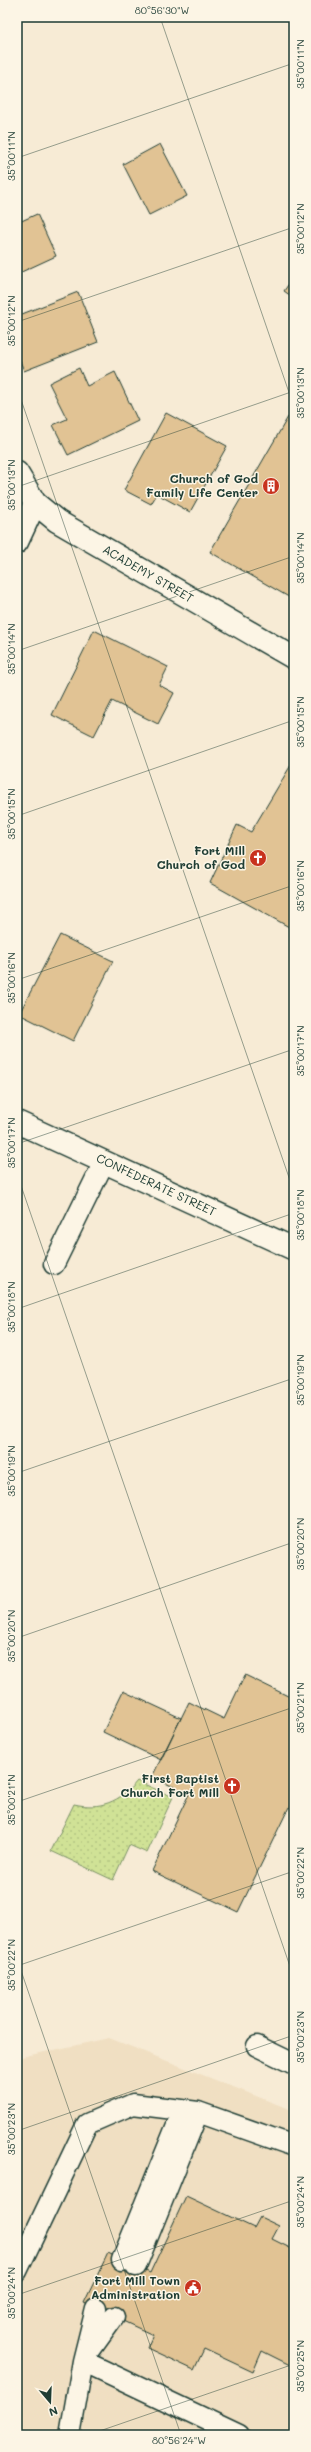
<svg xmlns="http://www.w3.org/2000/svg" width="311" height="2452" viewBox="0 0 311 2452" font-family="Mali,sans-serif">
<style>
.built{fill:#f0dfc2}
.green{fill:url(#green-dots);stroke:#789065}
.building{fill:#e1c394;stroke:#1f3d34}
.lines{fill:none;stroke-linecap:round;stroke-linejoin:round}
.service-casing{stroke:#1f3d34;stroke-width:23}
.minor-casing{stroke:#1f3d34;stroke-width:25}
.tertiary-casing{stroke:#1f3d34;stroke-width:25}
.service{stroke:#fcf5e5;stroke-width:20}
.minor{stroke:#fcf5e5;stroke-width:22}
.tertiary{stroke:#fcf5e5;stroke-width:22}
.ticks{fill:none;stroke:#1f3d34;stroke-width:1;stroke-opacity:0.45}
.labels{text-anchor:middle;stroke-width:3;stroke-linejoin:round;paint-order:stroke}
.poi-label{font-size:12px;font-weight:bold;fill:#1f3d34;stroke:#fcf5e5;text-anchor:end}
.street-label{font-size:12px;fill:#1f3d34;stroke:#fcf5e5}
.neatline{fill:none;stroke:#1f3d34;stroke-width:1.5}
.ticks-label{font-size:10px;text-anchor:middle;fill:#1f3d34}
</style>
<defs>
<pattern id="green-dots" width="8" height="8" patternUnits="userSpaceOnUse"><rect width="8" height="8" fill="#d0e296"/><path d="M2 2h.1M6 6h.1" fill="none" stroke="#b2c382" stroke-width="1.8" stroke-linecap="round"/></pattern>
</defs>
<rect width="100%" height="100%" fill="#f7ebd5"/>
<filter id="ink" filterUnits="userSpaceOnUse"><feTurbulence type="fractalNoise" baseFrequency=".025" numOctaves="2"/><feDisplacementMap in="SourceGraphic" scale="8" xChannelSelector="R" yChannelSelector="G"/><feConvolveMatrix kernelMatrix="1 2 1 2 8 2 1 2 1" color-interpolation-filters="sRGB"/></filter>
<g filter="url(#ink)">
<path class="built" d="M109 2038 294 2111V2435H17V2058Z"/>
<path class="green" d="M137 1781 173 1797 147 1853 129 1845 113 1880 51 1851 74 1804C100 1810 120 1802 137 1781Z"/>
<path class="building" d="M160 144 187 196 149 215 123 164Z
M37 214 56 256 17 274V223Z
M294 276V298L284 291Z
M78 292 98 342 24 371 17 353V316Z
M79 368 87 386 115 372 138 421 68 455 53 425 67 419 49 383Z
M166 413 227 446 190 512 157 494 151 504 124 490Z
M288 417 294 421V600L210 552Z
M94 630 168 667 159 685 174 693 158 724 112 701 94 736 52 715Z
M294 760V919L289 927 210 883 237 825 251 832Z
M60 935 113 961 73 1041 19 1014Z
M245 1675 294 1699V1810L289 1807 238 1912 152 1871 189 1794 152 1777 189 1702 224 1719Z
M123 1691 181 1718 161 1760 103 1732Z
M186 2196 254 2228 260 2217 279 2226 272 2239 294 2250V2367L262 2351 253 2372 204 2349 194 2370 147 2348 153 2335 84 2303 108 2253 150 2273Z"/>
<g class="lines">
<g class="service-casing">
<path id="service" d="M54 1264 104 1162
M257 2046 294 2064
M122 2260 183 2110
M136 2266 198 2112
M17 2271 87 2124 133 2104 198 2112 294 2146
M91 2349 114 2317
M83 2361 239 2435
M70 2435 83 2361 96 2309"/>
</g>
<g class="minor-casing">
<path id="minor" d="M17 542 35 503"/>
</g>
<g class="tertiary-casing">
<path id="tertiary" d="M17 473 35 503 57 521 294 658
M17 1122 294 1249"/>
</g>
<use href="#service" class="service"/>
<use href="#minor" class="minor"/>
<use href="#tertiary" class="tertiary"/>
</g>
</g>
<path class="ticks" d="M160 17 294 407M17 158 294 63M17 322 294 227M17 388 294 1192M17 487 294 391M17 651 294 556M17 816 294 720M17 980 294 885M17 1144 294 1049M17 1174 294 1978M17 1309 294 1213M17 1473 294 1378M17 1638 294 1542M17 1802 294 1707M17 1959 181 2435M17 1966 294 1871M17 2131 294 2035M17 2295 294 2200M88 2435 294 2364"/>
<defs>
<g id="building-disc" transform="scale(0.9)"><circle r="9.5" fill="#c8321e" stroke="#fcf5e5"/><path d="M-4-6H4V6H1V3H-1V6H-4ZM-2.5-4.3h1.7v1.8h-1.7ZM.8-4.3h1.7v1.8H.8ZM-2.5-1h1.7V.8h-1.7ZM.8-1h1.7V.8H.8Z" fill="#fff"/></g>
<g id="church-disc" transform="scale(0.9)"><circle r="9.5" fill="#c8321e" stroke="#fcf5e5"/><path d="M-1.2-6h2.4v3.5h3.3v2.4h-3.3V6h-2.4V-.1h-3.3v-2.4h3.3Z" fill="#fff"/></g>
<g id="civic-disc" transform="scale(0.9)"><circle r="9.5" fill="#c8321e" stroke="#fcf5e5"/><path d="M-.6-6.5H3V-4.5H.6V-3L4-1V1h2V6H-6V1h2V-1L-.6-3ZM-1.2 2.5V6h2.4V2.5Z" fill="#fff"/></g>
</defs>
<g fill-rule="evenodd">
<use href="#building-disc" x="271" y="486"/>
<use href="#church-disc" x="258" y="858"/>
<use href="#church-disc" x="232" y="1786"/>
<use href="#civic-disc" x="193" y="2288"/>
</g>
<g class="labels">
<g class="poi-label">
<text x="258" y="483">Church of God<tspan x="258" dy="14">Family Life Center</tspan></text>
<text x="245" y="855">Fort Mill<tspan x="245" dy="14">Church of God</tspan></text>
<text x="219" y="1783">First Baptist<tspan x="219" dy="14">Church Fort Mill</tspan></text>
<text x="180" y="2285">Fort Mill Town<tspan x="180" dy="14">Administration</tspan></text>
</g>
<g class="street-label">
<text transform="translate(148 574) rotate(30)" y="4">ACADEMY STREET</text>
<text transform="translate(156 1185) rotate(25)" y="4">CONFEDERATE STREET</text>
</g>
</g>
<rect width="311" height="2452" fill="none" stroke="#fcf5e5" stroke-width="44"/>
<g transform="translate(50 2402) rotate(161)" stroke="#fcf5e5" stroke-width="3" paint-order="stroke">
<path d="M0-3L7 15L0 10L-7 15Z" fill="#1f3d34"/>
<text y="-6" font-size="11" font-weight="bold" text-anchor="middle" fill="#1f3d34">N</text>
</g>
<rect x="22" y="22" width="267" height="2408" class="neatline"/>
<g class="ticks-label">
<text x="162" y="14">80°56'30"W</text>
<text transform="translate(300 64) rotate(-90)" y="4">35°00'11"N</text>
<text transform="translate(11 156) rotate(-90)" y="4">35°00'11"N</text>
<text transform="translate(300 229) rotate(-90)" y="4">35°00'12"N</text>
<text transform="translate(11 321) rotate(-90)" y="4">35°00'12"N</text>
<text transform="translate(300 393) rotate(-90)" y="4">35°00'13"N</text>
<text transform="translate(11 485) rotate(-90)" y="4">35°00'13"N</text>
<text transform="translate(300 558) rotate(-90)" y="4">35°00'14"N</text>
<text transform="translate(11 649) rotate(-90)" y="4">35°00'14"N</text>
<text transform="translate(300 722) rotate(-90)" y="4">35°00'15"N</text>
<text transform="translate(11 814) rotate(-90)" y="4">35°00'15"N</text>
<text transform="translate(300 886) rotate(-90)" y="4">35°00'16"N</text>
<text transform="translate(11 978) rotate(-90)" y="4">35°00'16"N</text>
<text transform="translate(300 1051) rotate(-90)" y="4">35°00'17"N</text>
<text transform="translate(11 1143) rotate(-90)" y="4">35°00'17"N</text>
<text transform="translate(300 1215) rotate(-90)" y="4">35°00'18"N</text>
<text transform="translate(11 1307) rotate(-90)" y="4">35°00'18"N</text>
<text transform="translate(300 1380) rotate(-90)" y="4">35°00'19"N</text>
<text transform="translate(11 1471) rotate(-90)" y="4">35°00'19"N</text>
<text transform="translate(300 1544) rotate(-90)" y="4">35°00'20"N</text>
<text transform="translate(11 1636) rotate(-90)" y="4">35°00'20"N</text>
<text transform="translate(300 1708) rotate(-90)" y="4">35°00'21"N</text>
<text transform="translate(11 1800) rotate(-90)" y="4">35°00'21"N</text>
<text transform="translate(300 1873) rotate(-90)" y="4">35°00'22"N</text>
<text transform="translate(11 1965) rotate(-90)" y="4">35°00'22"N</text>
<text transform="translate(300 2037) rotate(-90)" y="4">35°00'23"N</text>
<text transform="translate(11 2129) rotate(-90)" y="4">35°00'23"N</text>
<text transform="translate(300 2202) rotate(-90)" y="4">35°00'24"N</text>
<text transform="translate(11 2293) rotate(-90)" y="4">35°00'24"N</text>
<text transform="translate(300 2366) rotate(-90)" y="4">35°00'25"N</text>
<text x="179" y="2444">80°56'24"W</text>
</g>
</svg>
